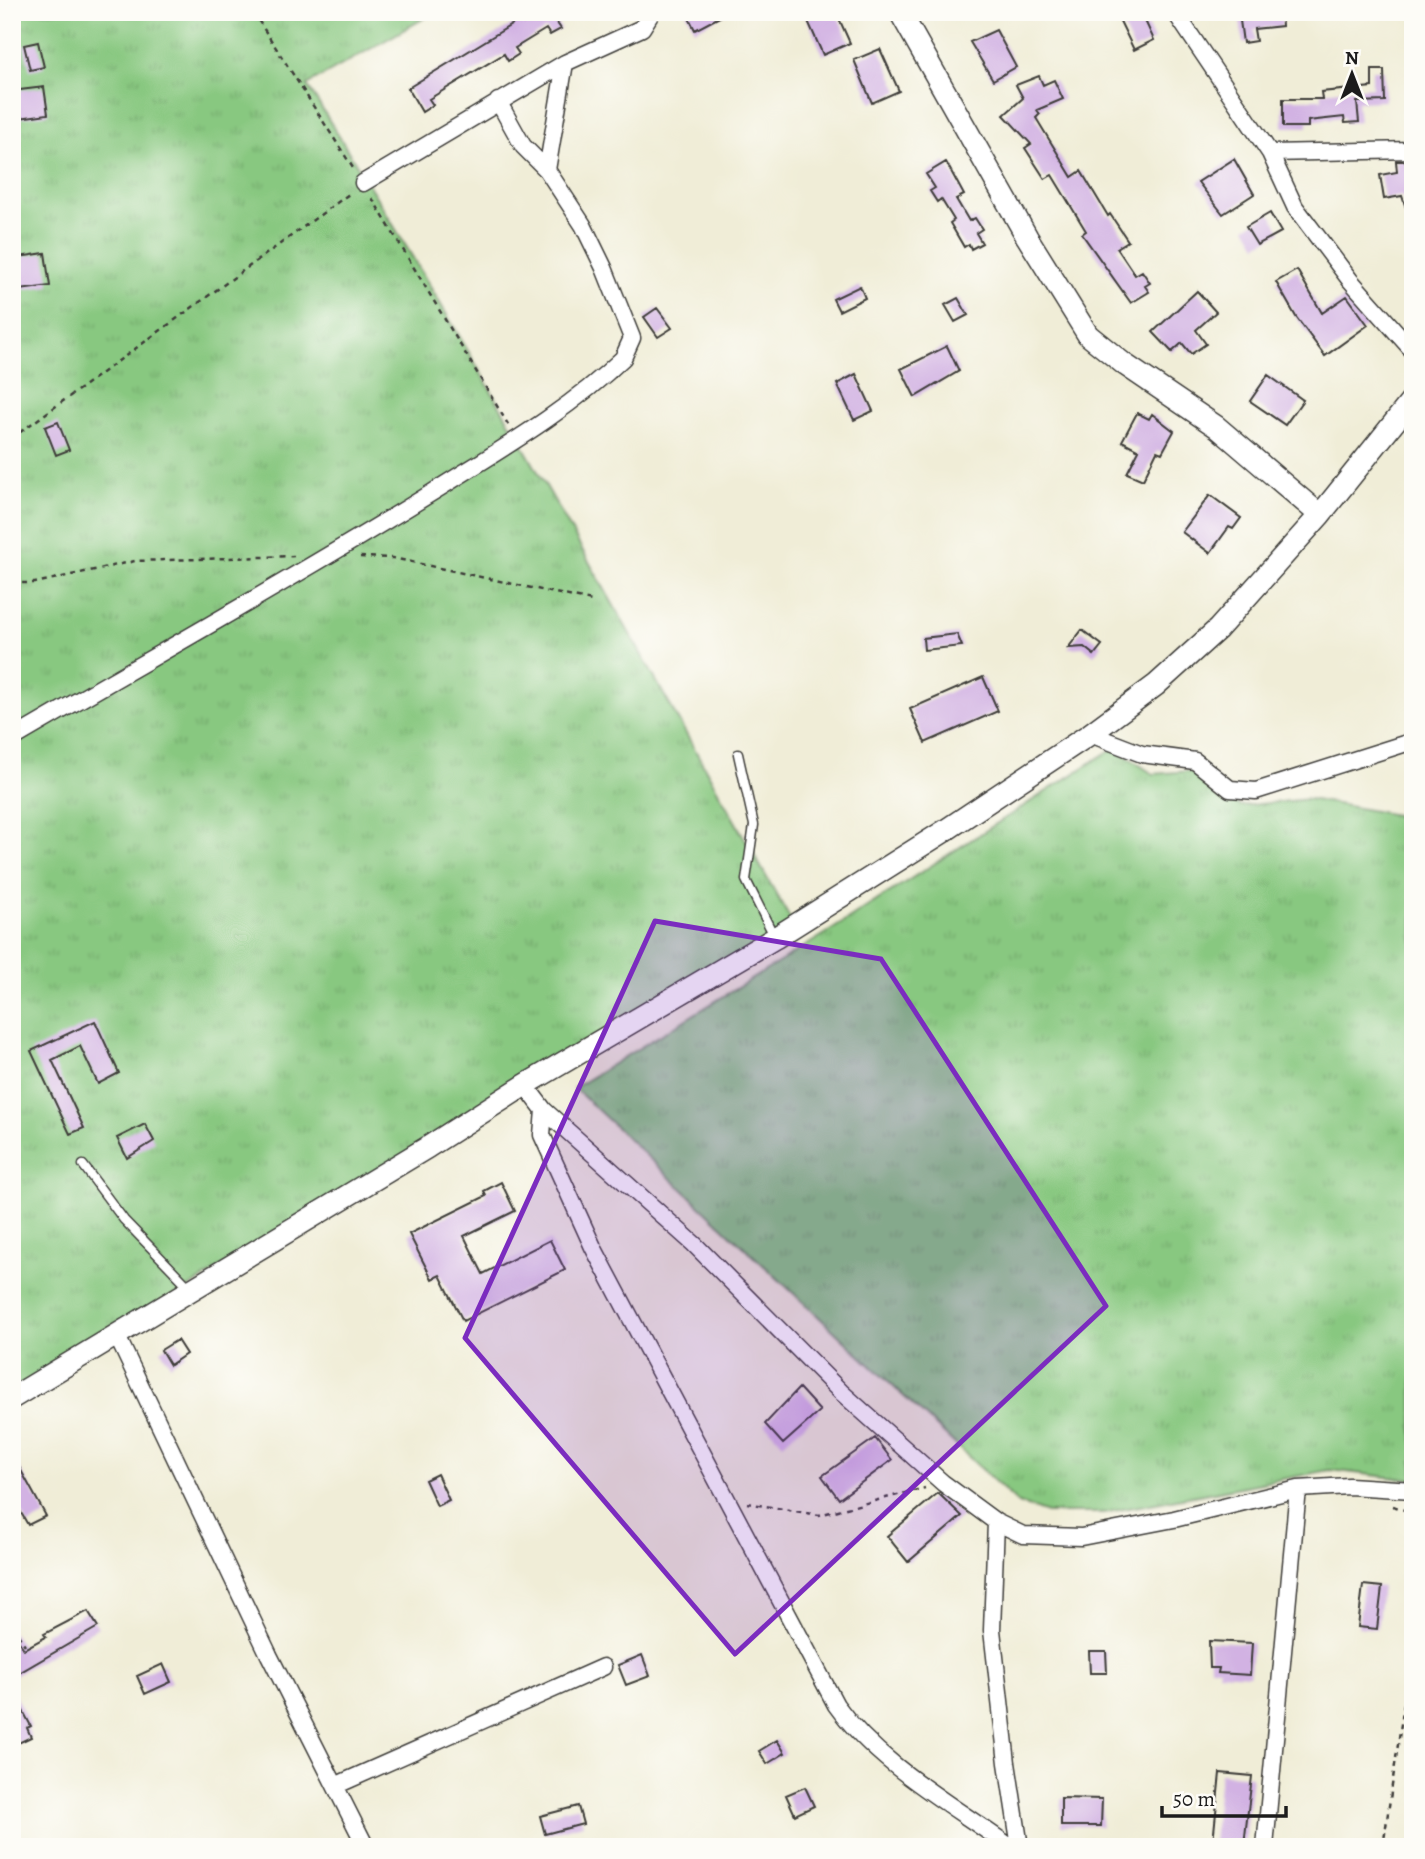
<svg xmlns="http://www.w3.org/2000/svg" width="1425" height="1859" viewBox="0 0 1425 1859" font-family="Alegreya,serif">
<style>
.park{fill:url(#park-tufts);stroke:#52724e;stroke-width:2}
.building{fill:#d2b2e3}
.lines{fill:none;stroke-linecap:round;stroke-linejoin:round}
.service-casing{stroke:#3c3b38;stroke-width:11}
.minor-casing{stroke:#3c3b38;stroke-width:19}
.secondary-casing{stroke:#3c3b38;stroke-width:24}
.path{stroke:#3c3b38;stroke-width:2.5;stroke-dasharray:5 5;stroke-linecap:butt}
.service{stroke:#fff;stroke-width:8}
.minor{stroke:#fff;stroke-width:16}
.secondary{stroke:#fff;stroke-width:21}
.marked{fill:#7b2cbf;fill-opacity:0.2;stroke:#7b2cbf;stroke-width:5;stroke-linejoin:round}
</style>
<defs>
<pattern id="park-tufts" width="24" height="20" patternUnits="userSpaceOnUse" patternTransform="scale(1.75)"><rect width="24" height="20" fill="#88c880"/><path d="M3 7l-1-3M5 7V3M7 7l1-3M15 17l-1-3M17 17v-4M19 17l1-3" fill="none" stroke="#75ab6e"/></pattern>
</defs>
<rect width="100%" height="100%" fill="#fdfcf7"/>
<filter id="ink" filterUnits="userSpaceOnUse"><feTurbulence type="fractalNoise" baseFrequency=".0143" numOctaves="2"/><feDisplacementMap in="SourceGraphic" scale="14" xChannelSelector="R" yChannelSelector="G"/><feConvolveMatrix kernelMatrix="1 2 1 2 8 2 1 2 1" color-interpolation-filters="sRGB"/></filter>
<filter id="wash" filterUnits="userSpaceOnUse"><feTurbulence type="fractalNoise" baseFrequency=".00686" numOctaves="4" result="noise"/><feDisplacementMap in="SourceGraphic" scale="28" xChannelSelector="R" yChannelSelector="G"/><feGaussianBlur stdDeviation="1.57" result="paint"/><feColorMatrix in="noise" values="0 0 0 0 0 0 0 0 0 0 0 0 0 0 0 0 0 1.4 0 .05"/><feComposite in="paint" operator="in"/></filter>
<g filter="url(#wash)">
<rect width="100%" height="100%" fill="#f0edd7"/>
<path class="park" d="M12 12H435L307 85C479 358 634 643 793 924L12 1394Z
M1114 748 1153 774 1190 771 1240 806 1309 799 1413 818V1480L1330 1470 1103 1513H1047L1018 1503 574 1088 825 934Z"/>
<g id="blocks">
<path class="building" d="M542 12H575L557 23 561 29 550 35 546 29 515 48 519 54 508 61 504 54 429 99 433 105 422 112 408 88 521 19 524 23Z
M686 12H729L695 30Z
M804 12H836L850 43 823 55Z
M1129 12H1141L1154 40 1134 50 1118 17Z
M1281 12 1282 26 1254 29 1256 41 1243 43 1239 13Z
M996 30 1016 67 993 80 970 42Z
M38 42 44 67 30 70 24 45Z
M880 49 899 91 872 103 854 60Z
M1372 70H1384L1385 101 1357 102 1359 122 1345 123 1344 117 1308 121V127H1283V99H1322L1321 92 1372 87Z
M1039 76 1043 85 1054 80 1063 99 1037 110 1040 114 1036 118 1072 177 1081 171 1108 216 1110 214 1128 241 1117 248 1135 275 1142 271 1150 283 1145 286 1149 292 1131 303 1082 234 1086 231 1052 175 1045 179 1025 148 1031 144 1004 115 1023 98 1016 85Z
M44 87 48 114 12 119V91Z
M1234 159 1254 194 1223 214 1198 182Z
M1396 161H1413V219L1410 220 1402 196 1384 199 1380 175 1397 172Z
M946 162 964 195 956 199 969 221 975 218 982 229 976 233 982 243 971 249 969 244 964 247 950 223 954 220 941 199 937 202 930 191 935 188 926 174Z
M1270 213 1281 232 1257 245 1246 227Z
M45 253 50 286 12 291V258Z
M1297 270 1322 313 1347 296 1368 325 1325 356 1296 317 1276 282Z
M860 286 865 298 839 311 833 299Z
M1197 291 1216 312 1196 330 1206 344 1191 354 1182 343 1172 352 1153 332Z
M958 298 968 315 955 322 945 305Z
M657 308 672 328 658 337 644 317Z
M947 346 959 371 915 397 901 369Z
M856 374 873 411 854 420 837 384Z
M1268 375 1303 400 1285 425 1250 401Z
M1137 413 1149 419 1152 414 1174 431 1162 453 1157 451 1143 480 1127 473 1139 450 1122 441Z
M58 422 69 450 56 455 45 427Z
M1210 495 1241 518 1233 529 1229 527 1210 553 1182 532Z
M1082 630 1102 645 1094 655 1084 647 1068 648Z
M957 634 962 646 924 650 923 638Z
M983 677 998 711 925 743 910 709Z
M95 1021 119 1073 98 1084 80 1046 52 1060 84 1128 70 1134 31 1051Z
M145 1124 154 1141 127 1158 117 1138Z
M501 1182 515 1211 464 1236 483 1274 550 1240 565 1270 463 1321 440 1275 432 1279 409 1234 486 1196 484 1191Z
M177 1340 186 1354 170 1365 161 1350Z
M799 1388 820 1411 783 1444 765 1424Z
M875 1438 892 1460 839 1499 822 1476Z
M12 1454 46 1516 28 1525 12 1497Z
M437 1474 449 1500 437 1506 425 1480Z
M938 1493 962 1516 908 1562 887 1536Z
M1363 1585 1382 1587 1377 1629 1358 1627Z
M88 1611 98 1627 12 1677V1632L24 1649 46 1637 44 1634Z
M1209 1641 1252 1643 1250 1675 1218 1673 1219 1668H1210Z
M1089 1651H1106L1107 1673H1090Z
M642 1655 650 1676 626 1685 618 1665Z
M163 1664 171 1682 145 1694 137 1676Z
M12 1690 31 1726 27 1728 31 1737 12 1746Z
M777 1740 785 1753 767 1764 759 1751Z
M1220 1773 1252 1776 1244 1845 1213 1842Z
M805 1787 814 1806 795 1815 786 1795Z
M1061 1798 1102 1799 1101 1826H1061Z
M578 1806 583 1824 545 1834 540 1816Z"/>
</g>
</g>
<g filter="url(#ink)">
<use href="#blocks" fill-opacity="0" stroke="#3c3b38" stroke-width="2"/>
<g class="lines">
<g class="service-casing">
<path id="service" d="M738 754 754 825 746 880 775 938
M83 1165 124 1220 191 1289"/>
</g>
<g class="minor-casing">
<path id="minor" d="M1175 12 1270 153 1295 207 1350 280 1413 351
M1270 153 1413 150
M547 170 565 63
M363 183 565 63 642 28 652 12
M1090 734 1142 754 1195 761 1230 789 1256 791 1413 741
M12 739C152 657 295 578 433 492 498 451 568 411 623 358L632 338 604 268 583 225 547 170 523 146 498 101
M525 1085 544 1110 694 1244 841 1392 943 1483 996 1522 1023 1535 1081 1537 1174 1519 1298 1489 1349 1486 1413 1490
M544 1110 542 1135 593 1247 836 1705C879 1765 951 1804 1010 1847
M116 1334 269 1655 366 1847
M996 1522 992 1630 1007 1763 1020 1847
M337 1785 603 1667
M1265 1847 1298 1489"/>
</g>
<g class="secondary-casing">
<path id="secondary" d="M900 12 1027 237 1088 335 1124 364 1217 427 1320 515
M12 1398 428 1147 525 1085 775 938 943 832 1090 734 1156 685 1218 629 1320 515 1413 399"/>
</g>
<path class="path" d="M253 12 353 168
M372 198 509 426
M12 438 349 194
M360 557 393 558 592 601
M12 583H35L135 561 294 556
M747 1503 819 1515 925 1488
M1393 1506 1413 1513
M12 1626 25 1645
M1383 1847 1413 1642"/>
<use href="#service" class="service"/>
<use href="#minor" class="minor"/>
<use href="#secondary" class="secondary"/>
</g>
</g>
<path class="marked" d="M655 921 881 959 1106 1306 735 1654 465 1338Z"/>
<rect width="1425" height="1859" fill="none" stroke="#fdfcf7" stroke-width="42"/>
<g transform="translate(1352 74)" stroke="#fdfcf7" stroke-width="5" paint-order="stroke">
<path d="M0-5L12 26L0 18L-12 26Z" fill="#1c1c1c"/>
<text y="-10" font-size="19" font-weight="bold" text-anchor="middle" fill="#1c1c1c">N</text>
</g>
<path d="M1162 1806v10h124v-10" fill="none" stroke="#1c1c1c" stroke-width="3.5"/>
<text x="1173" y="1806" font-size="21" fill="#1c1c1c" stroke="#fdfcf7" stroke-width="5" paint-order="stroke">50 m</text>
</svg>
